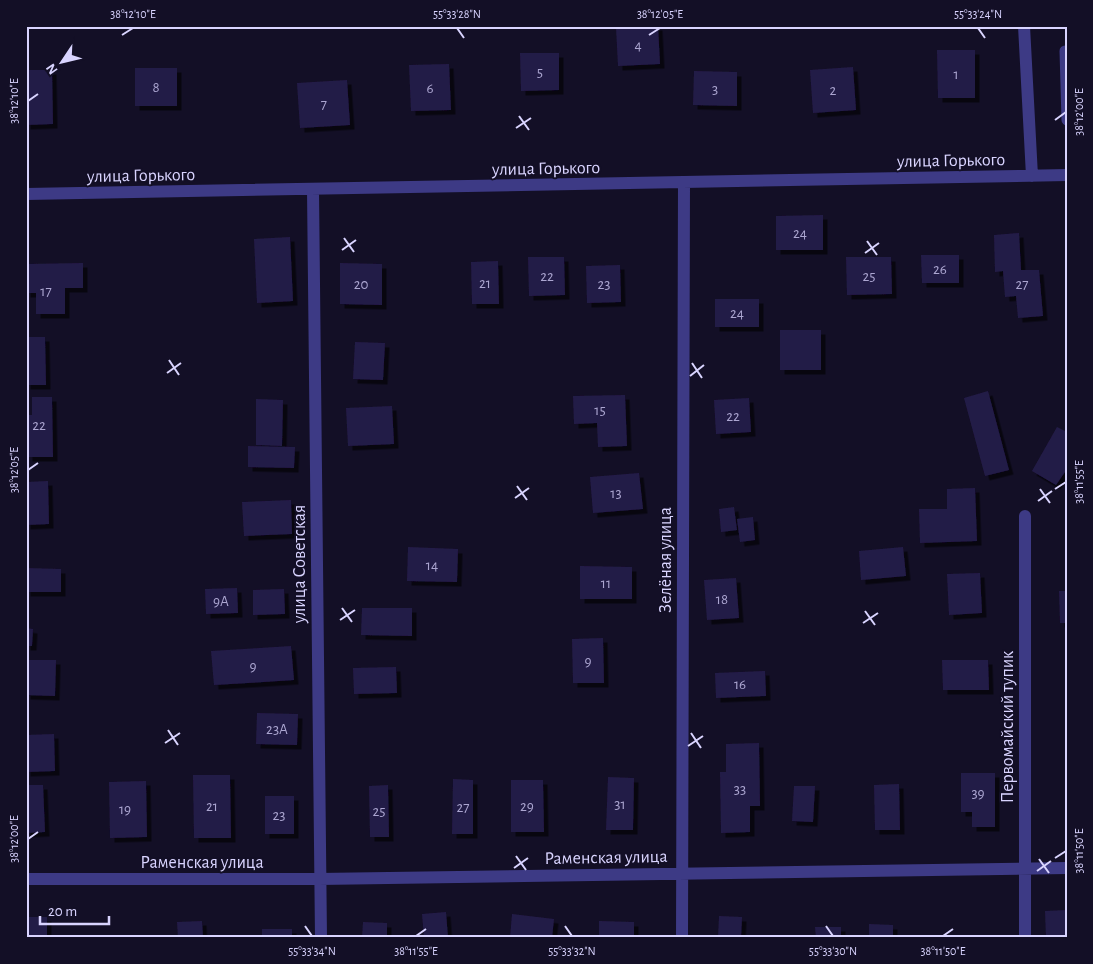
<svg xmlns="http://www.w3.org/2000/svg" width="1093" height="964" viewBox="0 0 1093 964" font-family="'Alegreya Sans',sans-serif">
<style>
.building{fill:#241b47;filter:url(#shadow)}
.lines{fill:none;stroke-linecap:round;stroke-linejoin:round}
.service{stroke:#3d3a85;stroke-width:11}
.minor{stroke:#3d3a85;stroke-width:12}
.ticks{fill:none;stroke:#d9d4ff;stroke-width:2}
.labels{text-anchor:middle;stroke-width:4;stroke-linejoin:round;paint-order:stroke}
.number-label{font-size:15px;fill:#aca6d1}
.street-label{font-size:18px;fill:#d9d4ff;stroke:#130f26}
.neatline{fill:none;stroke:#d9d4ff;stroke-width:2}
.ticks-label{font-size:12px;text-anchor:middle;fill:#d9d4ff}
</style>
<defs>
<filter id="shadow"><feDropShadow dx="4.5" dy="4.5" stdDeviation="0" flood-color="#0009"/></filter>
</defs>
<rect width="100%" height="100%" fill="#130f26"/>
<path class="building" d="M658 26 660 64 618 66 616 27Z
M937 50H975V98H938Z
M520 53H559V90L521 91Z
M449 64 451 110 411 111 409 65Z
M853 67 856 110 813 113 810 70Z
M135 68H177V106H135Z
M26 70H52L53 124 26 125Z
M694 71 737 72V106L693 105Z
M347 80 350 125 300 128 297 83Z
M823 215V250H776V216Z
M1019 233 1021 270H1039L1043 316 1018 318 1016 296 1005 297 1003 271 995 272 994 235Z
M290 237 293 301 257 303 254 239Z
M921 255H959V283H922Z
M528 257H564L565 295 529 296Z
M846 257H891L892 294 847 295Z
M498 261 499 304H472L471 262Z
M83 263V288H65V314H36V293H26V264Z
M340 263 382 264V305L340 304Z
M620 265 621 302 587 303 586 266Z
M715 299H759V327H715Z
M780 330H821V370H780Z
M26 337H45L46 385H26Z
M355 342 385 343 383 380 353 379Z
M988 391 1009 470 985 476 964 398Z
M625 395 627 446 598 447 597 423 574 424 573 396Z
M32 397H52L53 457H28L26 415H32Z
M749 398 751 432 716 434 714 400Z
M256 399 283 400 282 446 256 445Z
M392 406 394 444 348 446 346 408Z
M1057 427 1067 432V469L1056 485 1032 471Z
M248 446 295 447 294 468 248 467Z
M639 473 643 509 593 513 590 477Z
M48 481 49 524 26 525V482Z
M975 488 977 541 920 543 919 509H947V489Z
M291 500 292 534 244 536 242 502Z
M734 507 737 530 721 532 719 509Z
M753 517 755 540 740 542 737 519Z
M408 547 458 549 457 582 407 581Z
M903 547 906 576 861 580 859 551Z
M580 566 632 567V599H580Z
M26 568 61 569V592H26Z
M980 573 982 613 949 615 947 574Z
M736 578 739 618 707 620 704 580Z
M237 588 238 613 206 614 205 589Z
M284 589 285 614 253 615V590Z
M1059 591H1067V623H1060Z
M362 608H412V636L361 635Z
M26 628 33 629 32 646H26Z
M603 638 604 683H573L572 639Z
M291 646 294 680 214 685 211 651Z
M26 660H56L55 696 26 695Z
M942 660H988L989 690H943Z
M396 667 397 693 354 694 353 668Z
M765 671 766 696 716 698 715 673Z
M257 713 298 714 297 745 256 744Z
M54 734 55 771 26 772V735Z
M759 743 760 806H750V832L721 833 720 772H726V744Z
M961 773H995V827H972V812H961Z
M193 775H230L231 838H194Z
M608 777 634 778 633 830H606Z
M453 779 473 780V834H452Z
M511 780H543L544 832H511Z
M146 781 147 837 110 838 109 782Z
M899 784 900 830H875L874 785Z
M26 785H43L45 832 26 833Z
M388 785 389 837H370L369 786Z
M794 786H815L813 822 792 821Z
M265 796H294V834H265Z
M1067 910V938H1046L1045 911Z
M446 912 448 938H424L422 914Z
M512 914 554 919 552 938H510Z
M719 916 742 917 741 938H718Z
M26 917H47V938H26Z
M202 921 203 938H178L177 922Z
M599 921 634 922V938H599Z
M363 922 387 923V938H362Z
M869 924 893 925V938H869Z
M815 927H841V938H816Z
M262 929H292V938H262Z"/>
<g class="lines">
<path class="service" d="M1067 51H1065L1067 120"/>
<path class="minor" d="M1024 26 1032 176
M313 190 321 938
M26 194 1067 175
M1025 516V938
M26 879H319L1067 868
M682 938 684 182"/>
</g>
<path class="ticks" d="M457 28 464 38M978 28 985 38M122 35 133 28M649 35 660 28M28 101 38 94M519 116 529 130M1055 120 1066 112M516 128 531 118M344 238 354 252M867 241 877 255M342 250 356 240M865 253 879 243M169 360 179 375M692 363 702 378M167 373 181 363M690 376 704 365M28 470 38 463M517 486 527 500M1040 489 1050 503M1055 489 1066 482M515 498 529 488M1038 501 1052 491M342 608 352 622M865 611 875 625M340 620 355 610M863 623 878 613M168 730 178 745M691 733 701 748M165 743 180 733M688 746 703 736M28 839 38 832M516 856 526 870M1055 858 1066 851M1039 859 1049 873M514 868 528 858M1037 871 1051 861M305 926 312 936M565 926 572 936M826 926 833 936M416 936 426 929M943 936 953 929"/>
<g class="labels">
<g class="number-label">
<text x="638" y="50">4</text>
<text x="540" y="77">5</text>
<text x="956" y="79">1</text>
<text x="156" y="92">8</text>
<text x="430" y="93">6</text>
<text x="715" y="94">3</text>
<text x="833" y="95">2</text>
<text x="324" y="109">7</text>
<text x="800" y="238">24</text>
<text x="940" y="274">26</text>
<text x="547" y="281">22</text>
<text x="869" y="281">25</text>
<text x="485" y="288">21</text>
<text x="361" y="289">20</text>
<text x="604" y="289">23</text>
<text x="1022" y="289">27</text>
<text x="46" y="296">17</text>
<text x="737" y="318">24</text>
<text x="600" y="415">15</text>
<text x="733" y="421">22</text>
<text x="39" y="430">22</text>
<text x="616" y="498">13</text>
<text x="432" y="570">14</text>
<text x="606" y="588">11</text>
<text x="722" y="604">18</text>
<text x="221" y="606">9А</text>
<text x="588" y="666">9</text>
<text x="253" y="671">9</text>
<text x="740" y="689">16</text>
<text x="277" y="734">23А</text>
<text x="740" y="794">33</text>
<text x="978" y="798">39</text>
<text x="620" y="809">31</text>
<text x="212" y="811">21</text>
<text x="527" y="811">29</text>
<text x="463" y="812">27</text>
<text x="125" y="814">19</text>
<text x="379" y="816">25</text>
<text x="279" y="820">23</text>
</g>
<g class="street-label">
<text transform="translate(951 160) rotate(-1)" y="6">улица Горького</text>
<text transform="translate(546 168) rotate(-1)" y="6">улица Горького</text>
<text transform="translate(141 175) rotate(-1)" y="6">улица Горького</text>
<text transform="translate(665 560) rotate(-90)" y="6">Зелёная улица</text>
<text transform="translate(299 564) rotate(-90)" y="6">улица Советская</text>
<text transform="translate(1007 727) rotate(-90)" y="6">Первомайский тупик</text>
<text transform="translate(606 857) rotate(-1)" y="6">Раменская улица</text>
<text x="202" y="868">Раменская улица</text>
</g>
</g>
<rect width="1093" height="964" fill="none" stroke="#130f26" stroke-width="55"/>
<g transform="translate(62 62) rotate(235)" stroke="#130f26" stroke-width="4" paint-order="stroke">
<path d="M0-4L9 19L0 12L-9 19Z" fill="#d9d4ff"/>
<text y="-8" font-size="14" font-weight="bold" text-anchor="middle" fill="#d9d4ff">N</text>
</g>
<path d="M40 916v8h69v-8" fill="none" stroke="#d9d4ff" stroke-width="2.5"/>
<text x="48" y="916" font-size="15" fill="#d9d4ff" stroke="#130f26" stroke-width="4" paint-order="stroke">20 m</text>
<rect x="28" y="28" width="1038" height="908" class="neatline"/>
<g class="ticks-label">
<text x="133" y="18">38°12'10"E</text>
<text x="457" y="18">55°33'28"N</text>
<text x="660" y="18">38°12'05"E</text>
<text x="978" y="18">55°33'24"N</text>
<text transform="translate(14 101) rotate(-90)" y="4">38°12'10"E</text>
<text transform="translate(1079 112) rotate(-90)" y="4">38°12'00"E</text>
<text transform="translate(14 470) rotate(-90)" y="4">38°12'05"E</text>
<text transform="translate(1079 482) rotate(-90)" y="4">38°11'55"E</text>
<text transform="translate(14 839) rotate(-90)" y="4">38°12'00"E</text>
<text transform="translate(1079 851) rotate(-90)" y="4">38°11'50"E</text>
<text x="312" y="955">55°33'34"N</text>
<text x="416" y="955">38°11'55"E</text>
<text x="572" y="955">55°33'32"N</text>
<text x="833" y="955">55°33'30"N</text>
<text x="943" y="955">38°11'50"E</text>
</g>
</svg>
